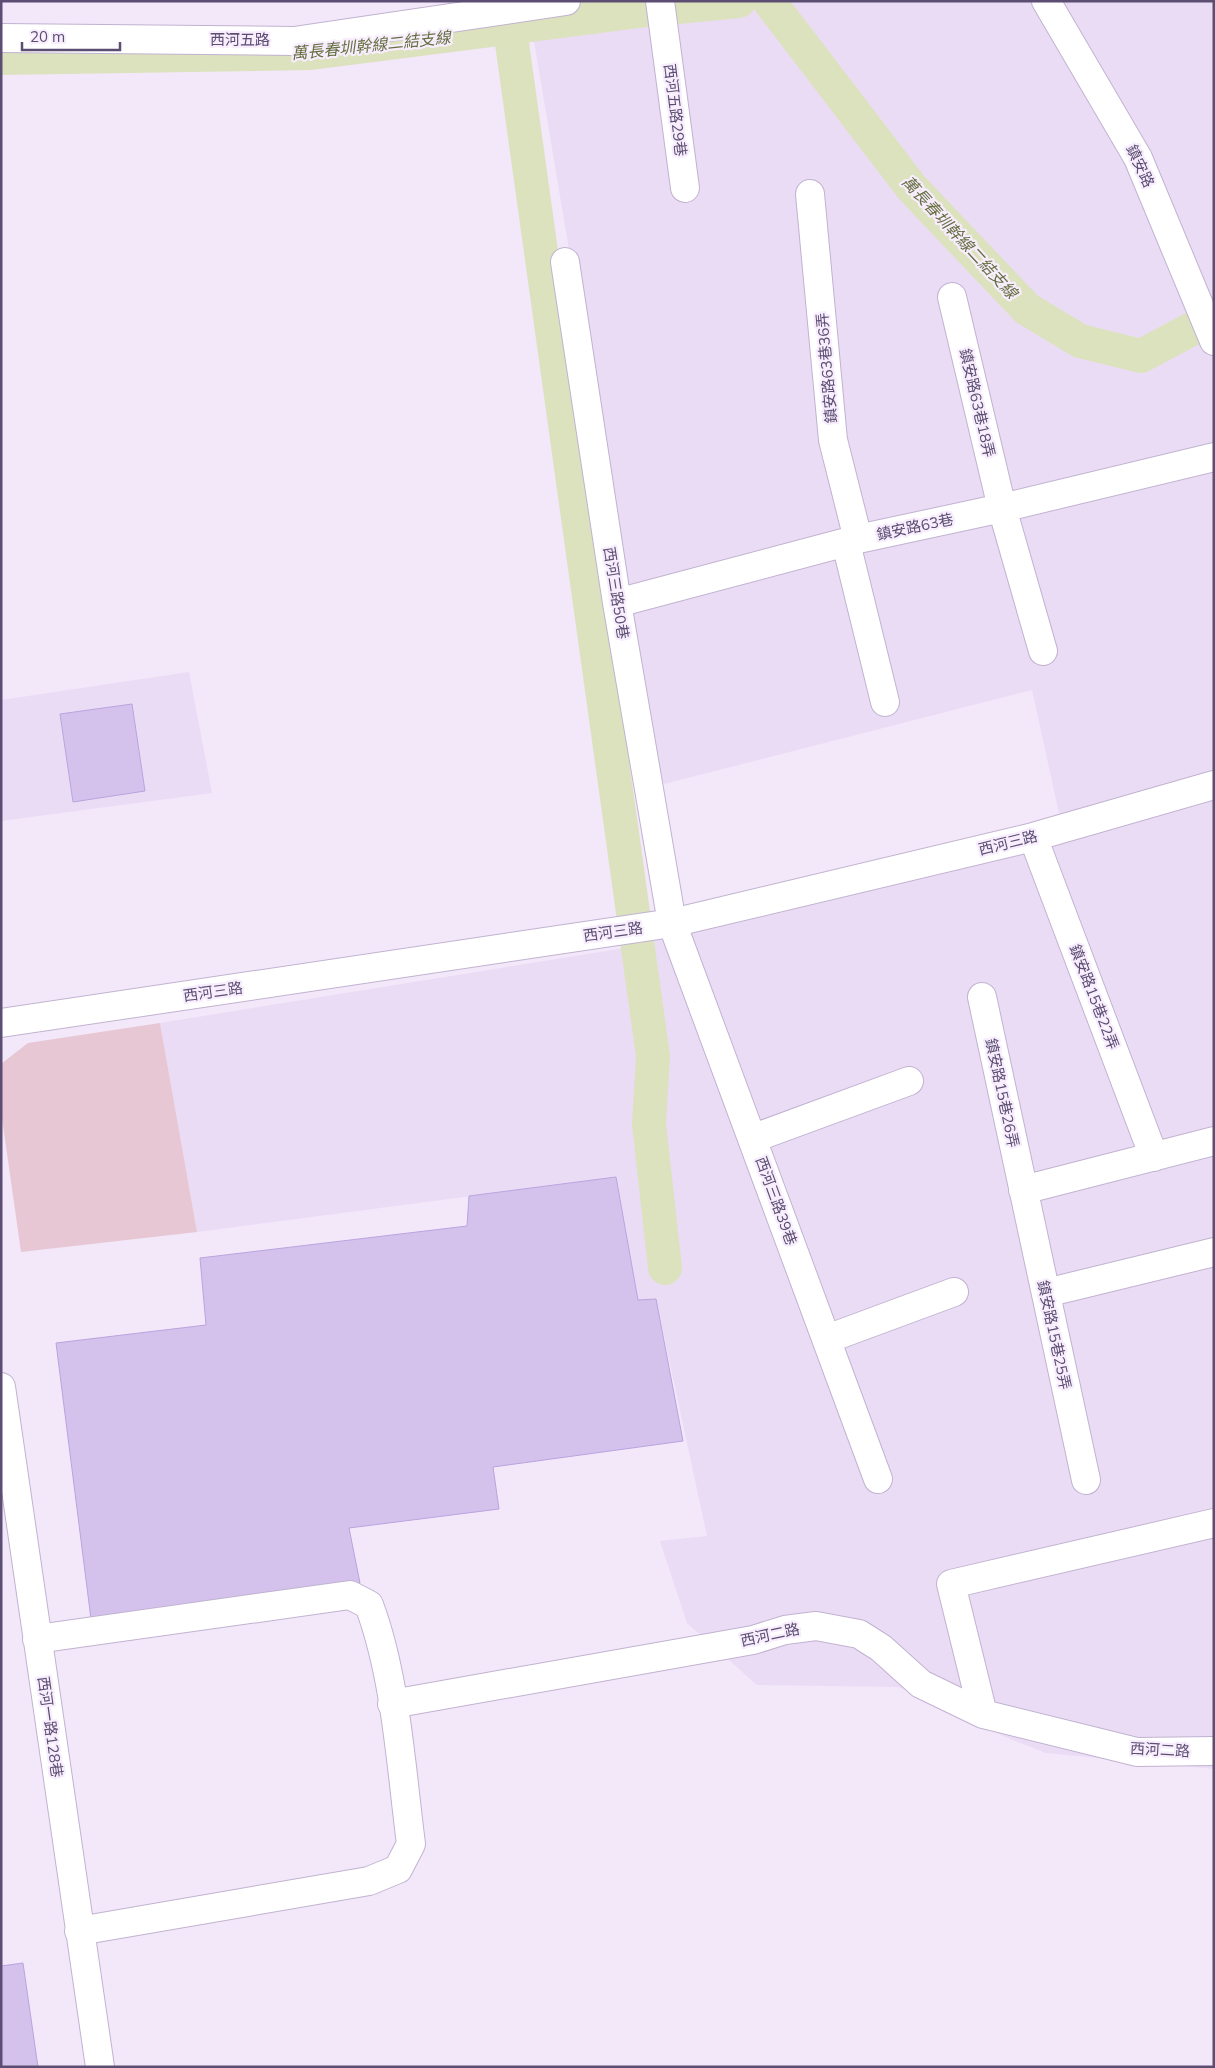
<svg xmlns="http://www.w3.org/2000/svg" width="1215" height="2068" viewBox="0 0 1215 2068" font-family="Mulish,'Noto Sans TC',sans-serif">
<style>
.residential{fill:#ebdcf6}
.grass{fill:#e7c7d3}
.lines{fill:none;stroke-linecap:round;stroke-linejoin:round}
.canal{stroke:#dce2bd;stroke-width:34}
.building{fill:#d4c2ed;stroke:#bba3de}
.minor-casing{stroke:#c1b3d0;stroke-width:30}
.minor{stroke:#fff;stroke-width:28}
.labels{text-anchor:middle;stroke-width:4.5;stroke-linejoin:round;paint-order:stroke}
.street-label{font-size:15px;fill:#5b4e72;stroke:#f7edfd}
.water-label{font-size:16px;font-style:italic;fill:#666f40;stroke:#f7edfd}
</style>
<rect width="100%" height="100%" fill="#f3e7fa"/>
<path class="residential" d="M569 1H1214V1769L1046 1753 1003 1736 920 1694 898 1687 757 1685 687 1623 660 1541 707 1536 656 1299 638 1300 616 1177 197 1232 160 1023 631 947 1062 827 1032 690 664 784 656 769 534 41Z
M189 672 212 793 1 821V700Z"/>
<path class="grass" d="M160 1023 197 1232 21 1252 1 1111V1064L28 1043Z"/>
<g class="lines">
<path class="canal" d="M769 1 912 188 1027 309 1080 341 1141 356 1207 321 1214 323
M510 29 653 1056 649 1124 665 1268
M1 58 311 53 647 10 739 1"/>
</g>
<path class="building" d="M132 704 145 791 73 802 60 714Z
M616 1177 638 1300 656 1299 683 1441 493 1467 499 1509 349 1528 360 1583 91 1619 56 1343 206 1325 200 1258 467 1226 469 1196Z
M23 1963 38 2067H1V1966Z"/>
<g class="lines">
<g class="minor-casing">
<path id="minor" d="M660 1 685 188
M1046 1 1138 158 1214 341
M1 38 294 41 566 1
M810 194 833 440 858 539
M565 262 617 603 672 923 878 1479
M952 297 1002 508 1043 651
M846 543 885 702
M617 603 858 539 1002 508 1214 457
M1033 837 1154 1157
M982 997 1086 1480
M1 1023 672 923 1033 837 1214 785
M754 1138 909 1081
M1023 1190 1214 1141
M1046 1293 1214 1252
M827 1339 954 1292
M1 1387 100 2067
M37 1639 350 1595 369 1605C396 1677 401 1767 411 1844L398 1869 369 1881 79 1931
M392 1704 753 1640 785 1630 816 1626 859 1634 881 1648 921 1684 983 1714 1137 1752 1214 1751
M983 1714 951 1584 1214 1523"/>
</g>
<use href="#minor" class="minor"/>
</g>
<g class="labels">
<g class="street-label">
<text x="240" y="45">西河五路</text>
<text transform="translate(675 110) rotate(83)" y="5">西河五路29巷</text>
<text transform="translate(1140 166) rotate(65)" y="5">鎮安路</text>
<text transform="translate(827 368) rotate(-95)" y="5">鎮安路63巷36弄</text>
<text transform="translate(977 403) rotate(77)" y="5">鎮安路63巷18弄</text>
<text transform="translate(915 527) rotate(-12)" y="5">鎮安路63巷</text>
<text transform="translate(616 593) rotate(81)" y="5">西河三路50巷</text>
<text transform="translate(1008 843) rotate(-14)" y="5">西河三路</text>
<text transform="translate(613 932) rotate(-8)" y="5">西河三路</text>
<text transform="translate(213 992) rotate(-8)" y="5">西河三路</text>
<text transform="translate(1094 997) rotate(69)" y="5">鎮安路15巷22弄</text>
<text transform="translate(1002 1093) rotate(78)" y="5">鎮安路15巷26弄</text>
<text transform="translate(776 1201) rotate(70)" y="5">西河三路39巷</text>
<text transform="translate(1054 1335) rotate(78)" y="5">鎮安路15巷25弄</text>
<text transform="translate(770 1635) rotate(-12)" y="5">西河二路</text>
<text transform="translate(50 1727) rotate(82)" y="5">西河一路128巷</text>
<text transform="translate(1160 1750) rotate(3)" y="5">西河二路</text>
</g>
<g class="water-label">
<text transform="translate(371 45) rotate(-6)" y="6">萬長春圳幹線二結支線</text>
<text transform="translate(960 237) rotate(47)" y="6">萬長春圳幹線二結支線</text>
</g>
</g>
<rect width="1215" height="2068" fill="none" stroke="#5b4e72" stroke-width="5"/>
<path d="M22 42v8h98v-8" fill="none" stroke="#5b4e72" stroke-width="2.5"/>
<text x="30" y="42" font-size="15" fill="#5b4e72" stroke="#f7edfd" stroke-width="4" paint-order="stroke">20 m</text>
</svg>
